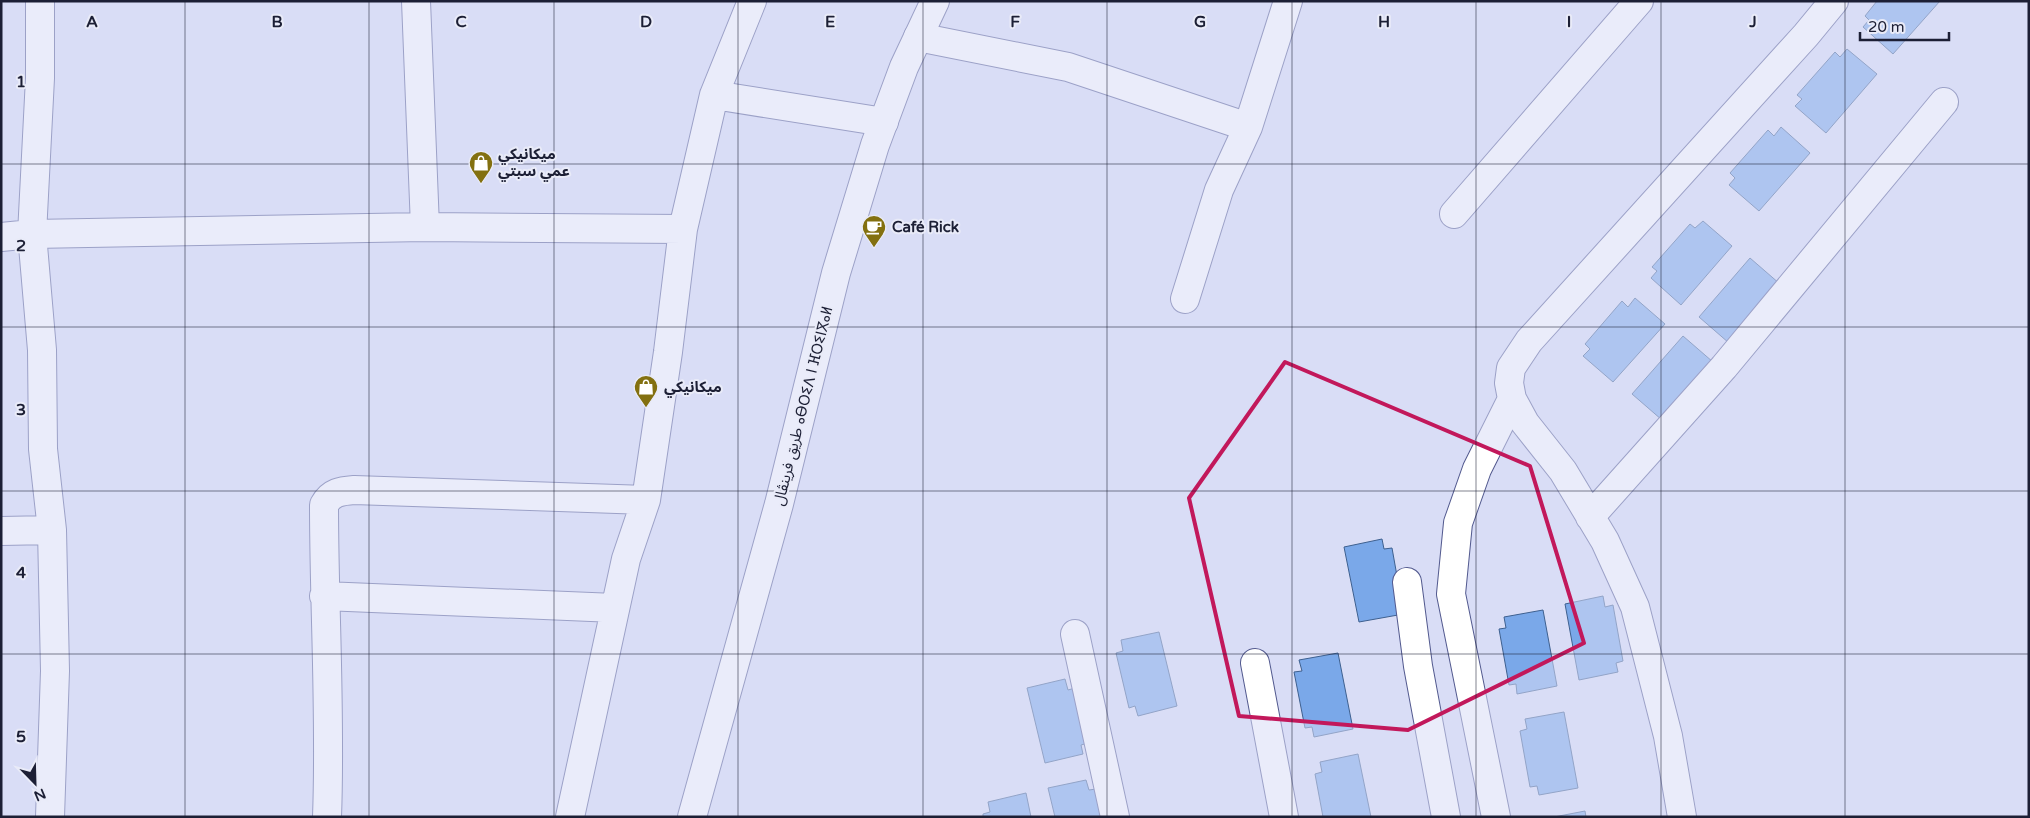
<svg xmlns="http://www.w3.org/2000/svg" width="2030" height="818" viewBox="0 0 2030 818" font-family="'Varela Round','Noto Sans Arabic','Noto Sans Tifinagh',sans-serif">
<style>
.building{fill:#7aa8e9;stroke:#3e608f}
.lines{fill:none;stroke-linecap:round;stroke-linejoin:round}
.minor-casing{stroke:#535a8f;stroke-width:30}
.secondary-casing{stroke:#535a8f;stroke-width:30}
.minor{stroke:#fff;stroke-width:28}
.secondary{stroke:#fff;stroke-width:28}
.marked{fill:none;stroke:#c2185b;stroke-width:4;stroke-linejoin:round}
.grid{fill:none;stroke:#1c1f35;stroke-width:1;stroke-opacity:0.55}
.labels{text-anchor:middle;stroke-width:4;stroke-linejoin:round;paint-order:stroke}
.poi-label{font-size:15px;font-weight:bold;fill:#1c1f35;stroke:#e9ebf8;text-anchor:start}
.street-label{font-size:15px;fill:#1c1f35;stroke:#e9ebf8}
.grid-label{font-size:16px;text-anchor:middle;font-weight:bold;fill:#1c1f35;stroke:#e9ebf8;stroke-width:4;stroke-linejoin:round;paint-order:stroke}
</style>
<rect width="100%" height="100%" fill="#d9ddf6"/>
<path class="building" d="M1877 1H1940L1893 54 1863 27 1869 20 1865 16Z
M1847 49 1877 74 1826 133 1795 106 1802 99 1797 95 1835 52 1840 57Z
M1781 127 1810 153 1759 211 1729 185 1735 178 1730 173 1768 130 1774 136Z
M1703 221 1732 246 1681 305 1651 278 1657 271 1652 267 1690 224 1695 228Z
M1750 258 1780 284 1729 343 1699 317Z
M1635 298 1665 324 1613 382 1583 356 1590 349 1585 344 1622 301 1628 307Z
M1683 336 1713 362 1662 420 1632 394Z
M1382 539 1384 549 1392 548 1402 604 1396 605 1398 615 1359 622 1344 547Z
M1603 596 1605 607 1613 605 1623 661 1616 663 1618 672 1579 680 1565 604Z
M1543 610 1557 686 1517 694 1516 684 1509 685 1499 629 1506 628 1504 617Z
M1159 632 1177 706 1138 716 1135 706 1129 708 1116 653 1123 651 1121 640Z
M1338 653 1353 729 1314 737 1312 727 1305 728 1294 672 1302 671 1299 660Z
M1065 679 1068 690 1075 688 1088 743 1081 745 1083 754 1045 763 1027 688Z
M1564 712 1578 788 1539 795 1537 786 1530 787 1520 731 1527 729 1525 719Z
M1358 754 1371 817H1323L1315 774 1322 772 1320 762Z
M1086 780 1089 790 1096 789 1103 817H1055L1048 788Z
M1026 793 1031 817H983V814L990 812 988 802Z
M1585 811 1586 817H1554Z"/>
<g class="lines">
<g class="minor-casing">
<path id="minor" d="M40 1V78L32 234 42 350 43 449 52 530 55 671 50 817
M416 1 425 227
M918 37 1068 67 1248 127
M714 95 884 122
M1454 214 1639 1
M1 237 32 234 425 227 683 229
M1185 299 1219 190 1248 127 1288 1
M1590 517 1724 367 1944 102
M1 531 52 530
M1407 582 1418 666 1446 817
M324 596 615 608
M1075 634 1115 817
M1255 663 1284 817
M327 817C331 713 324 609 324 505 331 492 341 491 354 490L646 500
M570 817 626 559 646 500 668 352 683 229 714 95 752 1
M1496 817 1451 594 1458 523 1477 469 1512 399
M1682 817 1668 736 1635 607 1605 541 1563 471 1525 423 1512 399 1509 383 1511 368 1529 341 1806 35 1834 1"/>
</g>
<g class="secondary-casing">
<path id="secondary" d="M692 817 779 504 836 273 875 145 904 67 935 1"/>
</g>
<use href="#minor" class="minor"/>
<use href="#secondary" class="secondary"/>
</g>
<path d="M0 0H2030V818H0ZM1285 362 1530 466 1584 643 1408 730 1239 716 1189 498Z" fill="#d9ddf6" fill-opacity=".55" fill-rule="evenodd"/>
<path class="marked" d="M1285 362 1530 466 1584 643 1408 730 1239 716 1189 498Z"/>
<path class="grid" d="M185 1V817M369 1V817M554 1V817M738 1V817M923 1V817M1107 1V817M1292 1V817M1476 1V817M1661 1V817M1845 1V817M1 164H2029M1 327H2029M1 491H2029M1 654H2029"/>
<defs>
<g id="shop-pin" transform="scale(1.25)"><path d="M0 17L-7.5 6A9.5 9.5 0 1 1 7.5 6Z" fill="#837010" stroke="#e9ebf8"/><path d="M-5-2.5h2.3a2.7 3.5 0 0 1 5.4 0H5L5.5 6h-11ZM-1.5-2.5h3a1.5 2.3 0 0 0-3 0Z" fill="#fff"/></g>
<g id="cafe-pin" transform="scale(1.25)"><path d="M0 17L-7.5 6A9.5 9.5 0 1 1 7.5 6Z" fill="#837010" stroke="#e9ebf8"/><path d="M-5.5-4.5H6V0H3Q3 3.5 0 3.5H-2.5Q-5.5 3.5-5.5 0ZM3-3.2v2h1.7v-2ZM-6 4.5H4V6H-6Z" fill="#fff"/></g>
</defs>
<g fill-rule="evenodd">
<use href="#shop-pin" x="481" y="163"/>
<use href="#cafe-pin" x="874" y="227"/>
<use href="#shop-pin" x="646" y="387"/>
</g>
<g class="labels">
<g class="poi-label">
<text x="498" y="159">ميكانيكي<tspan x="498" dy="17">عمي سبتي</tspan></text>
<text x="892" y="232">Café Rick</text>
<text x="664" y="392">ميكانيكي</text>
</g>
<g class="street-label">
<text transform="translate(803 406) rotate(-76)" y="5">طريق فرينڨال ⴰⴱⵔⵉⴷ ⵏ ⴼⵔⵉⵏⴳⴰⵍ</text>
</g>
</g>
<g class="grid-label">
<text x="92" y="27">A</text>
<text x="277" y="27">B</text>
<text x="461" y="27">C</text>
<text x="646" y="27">D</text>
<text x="830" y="27">E</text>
<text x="1015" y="27">F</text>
<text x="1200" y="27">G</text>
<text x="1384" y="27">H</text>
<text x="1569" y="27">I</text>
<text x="1753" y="27">J</text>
<text x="21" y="87">1</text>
<text x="21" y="251">2</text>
<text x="21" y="415">3</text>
<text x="21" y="578">4</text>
<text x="21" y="742">5</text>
</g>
<rect width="2030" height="818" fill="none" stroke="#1c1f35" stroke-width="5"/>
<g transform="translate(35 783) rotate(157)" stroke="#e9ebf8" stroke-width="4" paint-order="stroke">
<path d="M0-4L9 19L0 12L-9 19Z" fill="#1c1f35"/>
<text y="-8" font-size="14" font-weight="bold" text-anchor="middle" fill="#1c1f35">N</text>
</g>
<path d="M1860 32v8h89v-8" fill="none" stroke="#1c1f35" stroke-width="2.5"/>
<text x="1868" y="32" font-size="15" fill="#1c1f35" stroke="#e9ebf8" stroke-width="4" paint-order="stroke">20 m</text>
</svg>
